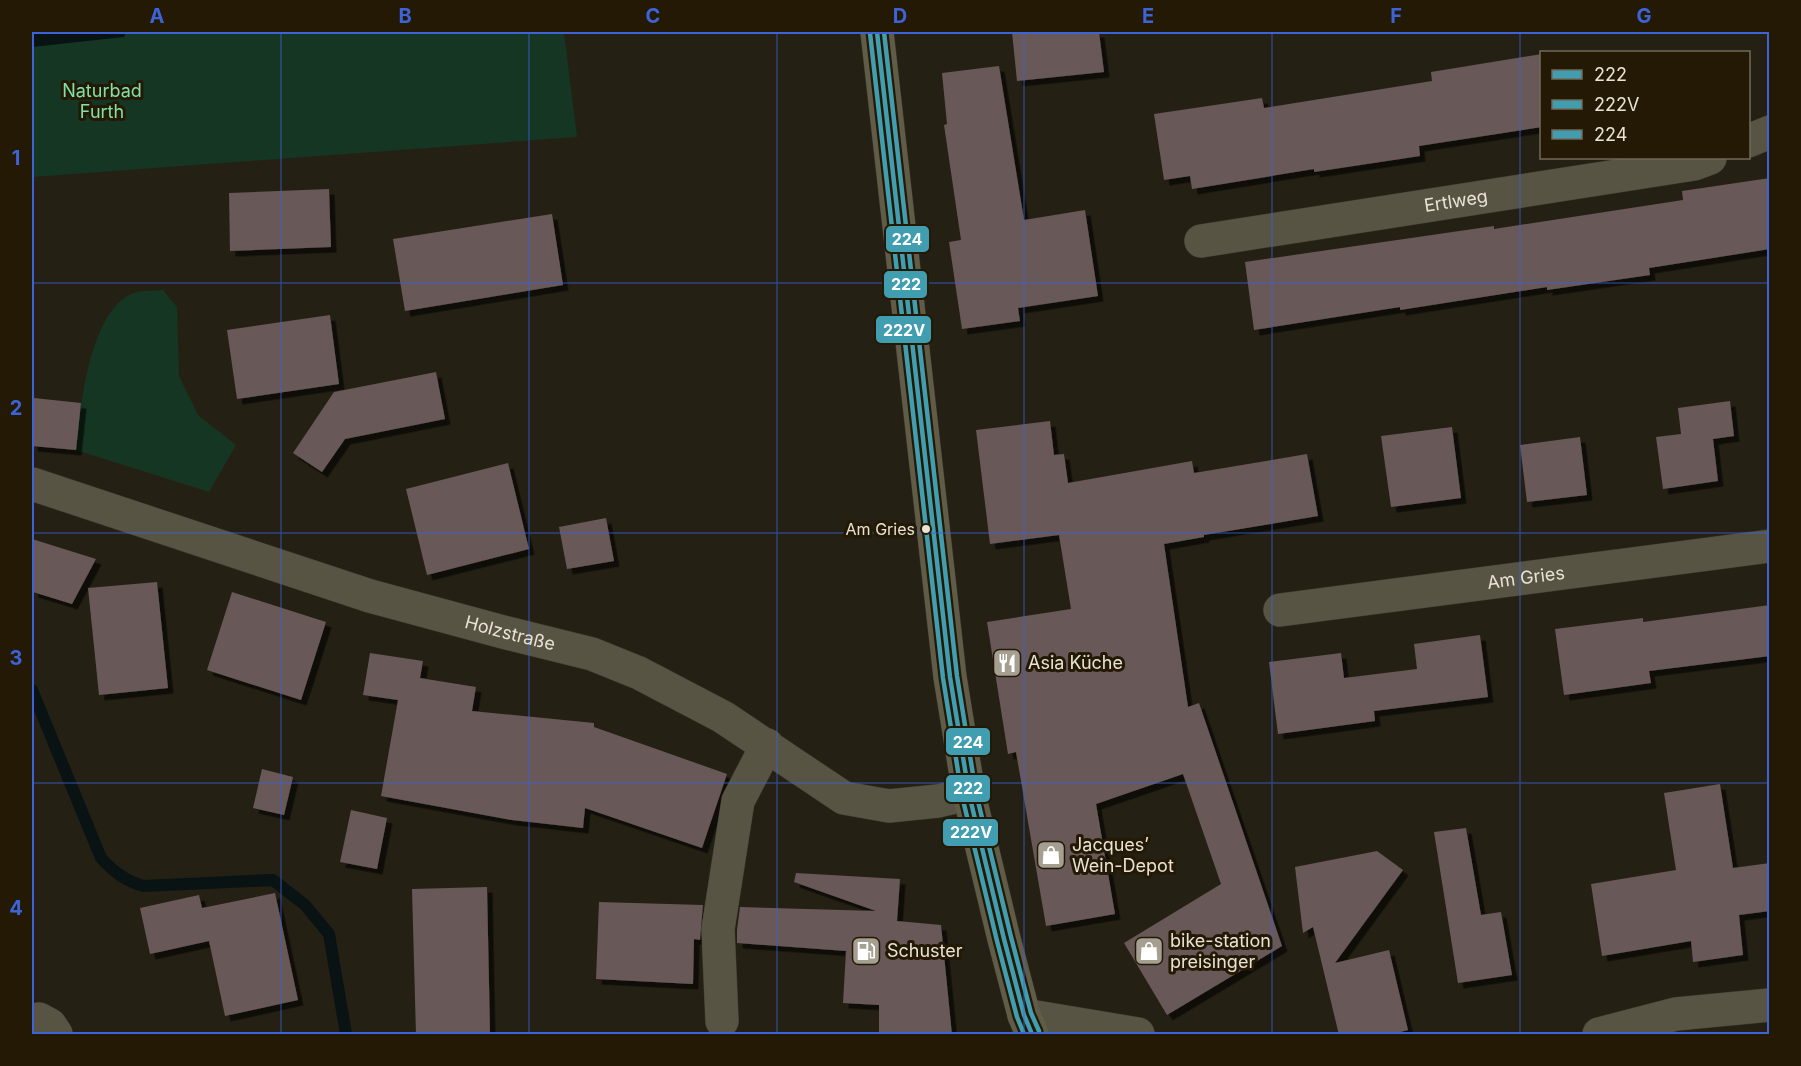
<svg xmlns="http://www.w3.org/2000/svg" width="1801" height="1066" viewBox="0 0 1801 1066" font-family="Inter,sans-serif">
<style>
.green{fill:#153623}
.water{fill:#091313}
.lines{fill:none;stroke-linecap:round;stroke-linejoin:round}
.stream{stroke:#091313;stroke-width:12}
.building{fill:#685858;filter:url(#shadow)}
.minor-casing{stroke:#3f3a31;stroke-width:34}
.major-casing{stroke:#3f3a31;stroke-width:34}
.minor{stroke:#575444;stroke-width:33}
.major{stroke:#605c47;stroke-width:33}
.bus-1-casing{stroke:#231904;stroke-width:9}
.bus-2-casing{stroke:#231904;stroke-width:9}
.bus-3-casing{stroke:#231904;stroke-width:9}
.bus-1{stroke:#409eb0;stroke-width:4.5}
.bus-2{stroke:#409eb0;stroke-width:4.5}
.bus-3{stroke:#409eb0;stroke-width:4.5}
.grid{fill:none;stroke:#3c64d8;stroke-width:1.5;stroke-opacity:0.55}
.bus-dot{fill:#e9e3d5;stroke:#231904;stroke-width:2}
.labels{text-anchor:middle;stroke-width:6;stroke-linejoin:round;paint-order:stroke}
.bus-label{font-size:16px;fill:#e9e3d5;stroke:#231904;text-anchor:end}
.park-label{font-size:18px;fill:#80e0a7;stroke:#231904}
.street-label{font-size:18px;fill:#e9e3d5;stroke:#231904}
.poi-label{font-size:18px;fill:#e9e3d5;stroke:#231904;text-anchor:start}
.line-badge{stroke:#231904;stroke-width:2}
.badge-label{font-size:16px;text-anchor:middle;font-weight:bold;fill:#fff}
.neatline{fill:none;stroke:#3c64d8;stroke-width:2}
.grid-label{font-size:20px;text-anchor:middle;font-weight:bold;fill:#3c64d8}
</style>
<defs>
<filter id="shadow"><feDropShadow dx="5.5" dy="5.5" stdDeviation="0" flood-color="#0009"/></filter>
</defs>
<rect width="100%" height="100%" fill="#252014"/>
<path class="green" d="M32 32H564L577 137 32 177Z
M163 290 177 307 179 376 198 415 236 445 209 492 76 450C80 408 89 314 131 294 139 290 154 291 163 290Z"/>
<path class="water" d="M32 32H126L124 37 32 47Z"/>
<g class="lines">
<path class="stream" d="M32 690 101 858C114 872 124 880 143 886L273 880 305 905 329 934 346 1034"/>
</g>
<path class="building" d="M1012 32H1099L1104 72 1017 81Z
M1542 54V127L1419 146 1420 156 1314 172V169L1192 189 1190 176 1164 180 1154 114 1262 98 1264 108 1432 81 1431 72Z
M999 66 1024 220 1085 210 1098 296 1018 308 1020 321 962 329 949 242 961 240 944 125 947 124 942 73Z
M1770 178V249L1649 268 1650 275 1547 290V287L1400 310V307L1254 330 1245 262 1494 226V229L1683 200 1682 191Z
M329 189 331 247 230 251 229 193Z
M552 214 563 285 405 311 393 239Z
M330 315 339 384 237 399 227 330Z
M436 372 445 419 345 439 322 472 293 453 334 392Z
M34 398 81 403 76 450 32 446Z
M1730 401 1734 436 1713 439 1718 481 1663 489 1656 437 1681 434 1678 408Z
M1050 421 1054 455 1064 454 1068 483 1192 461 1194 473 1307 454 1318 516 1204 535V537L1164 544 1188 707 1199 703 1282 946 1167 1015 1124 943 1221 884 1183 774 1096 804 1115 914 1046 926 1016 752 1008 754 987 622 1071 609 1059 535 990 544 976 430Z
M1452 427 1461 498 1391 507 1381 436Z
M1580 437 1587 495 1527 502 1520 445Z
M508 463 529 549 427 575 406 489Z
M606 518 614 561 567 569 559 527Z
M32 539 96 559 72 604 33 592Z
M157 582 168 688 99 695 88 588Z
M232 592 326 622 301 700 207 670Z
M1770 605V656L1649 671 1651 683 1564 695 1555 629 1643 618V622Z
M1480 635 1488 697 1374 711 1375 721 1278 734 1269 662 1341 653 1344 678 1417 669 1414 644Z
M370 653 423 661 420 678 476 687 472 711 594 723V727L727 774 702 848 585 808 583 828 512 820 381 796 398 700 363 695Z
M262 769 293 777 284 815 253 808Z
M1720 784 1733 868 1770 863V911L1739 915 1743 955 1693 962 1691 941 1602 956 1591 884 1676 870 1664 793Z
M351 810 387 818 377 869 340 862Z
M1466 828 1481 915 1501 912 1512 975 1458 983 1434 832Z
M1377 851 1403 870 1335 963 1389 950 1408 1030 1389 1035H1339L1313 927 1303 933 1295 867Z
M796 873 900 879 897 921 941 925 952 1035H879V1005L843 1003 846 951 737 943V930L740 907 876 911 794 882Z
M487 887 490 1032 416 1035 412 889Z
M275 893 298 1000 225 1016 209 941 150 954 140 908 199 895 202 908Z
M599 902 703 905 700 940 694 939 693 984 596 979Z"/>
<g class="lines">
<g class="minor-casing">
<g id="minor">
<path d="M1748 141 1770 132"/>
<path id="s1" d="M1201 241 1694 164 1710 158"/>
<path id="s2" d="M32 484 370 596 507 633 592 654 639 673 723 717 844 798 889 806 938 801 969 794"/>
<path id="s3" d="M1280 610 1770 546"/>
<path d="M1024 1015 1138 1034"/>
<path d="M32 1020 39 1019 50 1025 56 1034"/>
<path d="M722 1021 718 929 738 801 767 745"/>
<path d="M1599 1034 1676 1014 1770 1005"/>
</g>
</g>
<g class="major-casing">
<path id="major" d="M877 32 950 677 969 794 1004 939 1024 1015 1032 1034"/>
</g>
<use href="#minor" class="minor"/>
<use href="#major" class="major"/>
<g class="bus-1-casing">
<path id="bus-1" d="M877 32 950 677 969 794 1004 939 1024 1015 1032 1034"/>
</g>
<g class="bus-2-casing">
<path id="bus-2" d="M870 33 943 678 962 796 997 941 1017 1017 1024 1034"/>
</g>
<g class="bus-3-casing">
<path id="bus-3" d="M884 32 957 676 976 793 1011 937 1031 1013 1039 1031"/>
</g>
<use href="#bus-1" class="bus-1"/>
<use href="#bus-2" class="bus-2"/>
<use href="#bus-3" class="bus-3"/>
</g>
<path class="grid" d="M281 32V1034M529 32V1034M777 32V1034M1024 32V1034M1272 32V1034M1520 32V1034M32 283H1770M32 533H1770M32 783H1770"/>
<defs>
<g id="restaurant-square" transform="scale(1.5)"><rect x="-9" y="-9" width="18" height="18" rx="4" fill="#a49f91" stroke="#231904"/><path d="M-5-6h1v4h1v-4h1v4h1v-4h1v5L-1.5 .5V6h-2V.5L-5-1ZM5-6V6H3V1.5H1.5Q1.5-4 5-6Z" fill="#fff"/></g>
<g id="shop-square" transform="scale(1.5)"><rect x="-9" y="-9" width="18" height="18" rx="4" fill="#a49f91" stroke="#231904"/><path d="M-5-2.5h2.3a2.7 3.5 0 0 1 5.4 0H5L5.5 6h-11ZM-1.5-2.5h3a1.5 2.3 0 0 0-3 0Z" fill="#fff"/></g>
<g id="fuel-square" transform="scale(1.5)"><rect x="-9" y="-9" width="18" height="18" rx="4" fill="#a49f91" stroke="#231904"/><path d="M-5.5-6h7V0h2V4h1.3V-2.5L3-4.5l.8-.8L6-3V5H2.5V1h-1V6h-7ZM-4.2-4.7v3.2H.2V-4.7Z" fill="#fff"/></g>
</defs>
<g fill-rule="evenodd">
<use href="#restaurant-square" x="1007" y="663"/>
<use href="#shop-square" x="1051" y="855"/>
<use href="#fuel-square" x="866" y="951"/>
<use href="#shop-square" x="1149" y="951"/>
</g>
<circle class="bus-dot" cx="926" cy="529" r="5"/>
<g class="labels">
<g class="bus-label">
<text x="915" y="535">Am Gries</text>
</g>
<g class="park-label">
<text x="102" y="97">Naturbad<tspan x="102" dy="21">Furth</tspan></text>
</g>
<g class="street-label">
<text dy="6" stroke="none"><textPath href="#s1" startOffset="258">Ertlweg</textPath></text>
<text dy="6" stroke="none"><textPath href="#s3" startOffset="248">Am Gries</textPath></text>
<text dy="6" stroke="none"><textPath href="#s2" startOffset="501">Holzstraße</textPath></text>
</g>
<g class="poi-label">
<text x="1028" y="669">Asia Küche</text>
<text x="1072" y="851">Jacques’<tspan x="1072" dy="21">Wein-Depot</tspan></text>
<text x="1170" y="947">bike-station<tspan x="1170" dy="21">preisinger</tspan></text>
<text x="887" y="957">Schuster</text>
</g>
</g>
<g class="line-badge">
<rect x="885" y="225" width="45" height="28" rx="6" fill="#409eb0"/>
<rect x="883" y="270" width="45" height="29" rx="6" fill="#409eb0"/>
<rect x="875" y="315" width="57" height="29" rx="6" fill="#409eb0"/>
<rect x="945" y="727" width="46" height="29" rx="6" fill="#409eb0"/>
<rect x="945" y="774" width="46" height="29" rx="6" fill="#409eb0"/>
<rect x="942" y="818" width="57" height="29" rx="6" fill="#409eb0"/>
</g>
<g class="badge-label">
<text x="907" y="245">224</text>
<text x="906" y="290">222</text>
<text x="904" y="336">222V</text>
<text x="968" y="748">224</text>
<text x="968" y="794">222</text>
<text x="971" y="838">222V</text>
</g>
<rect width="1801" height="1066" fill="none" stroke="#231904" stroke-width="66"/>
<rect x="1540" y="51" width="210" height="108" fill="#231904" stroke="#726a58" stroke-width="1.5"/>
<rect x="1552" y="70" width="30" height="9" fill="#409eb0" stroke="#726a58" stroke-width="1.5"/>
<text x="1594" y="81" font-size="18" fill="#e9e3d5">222</text>
<rect x="1552" y="100" width="30" height="9" fill="#409eb0" stroke="#726a58" stroke-width="1.5"/>
<text x="1594" y="111" font-size="18" fill="#e9e3d5">222V</text>
<rect x="1552" y="130" width="30" height="9" fill="#409eb0" stroke="#726a58" stroke-width="1.5"/>
<text x="1594" y="141" font-size="18" fill="#e9e3d5">224</text>
<rect x="33" y="33" width="1735" height="1000" class="neatline"/>
<g class="grid-label">
<text x="157" y="23">A</text>
<text x="405" y="23">B</text>
<text x="653" y="23">C</text>
<text x="900" y="23">D</text>
<text x="1148" y="23">E</text>
<text x="1396" y="23">F</text>
<text x="1644" y="23">G</text>
<text x="16" y="165">1</text>
<text x="16" y="415">2</text>
<text x="16" y="665">3</text>
<text x="16" y="915">4</text>
</g>
</svg>
